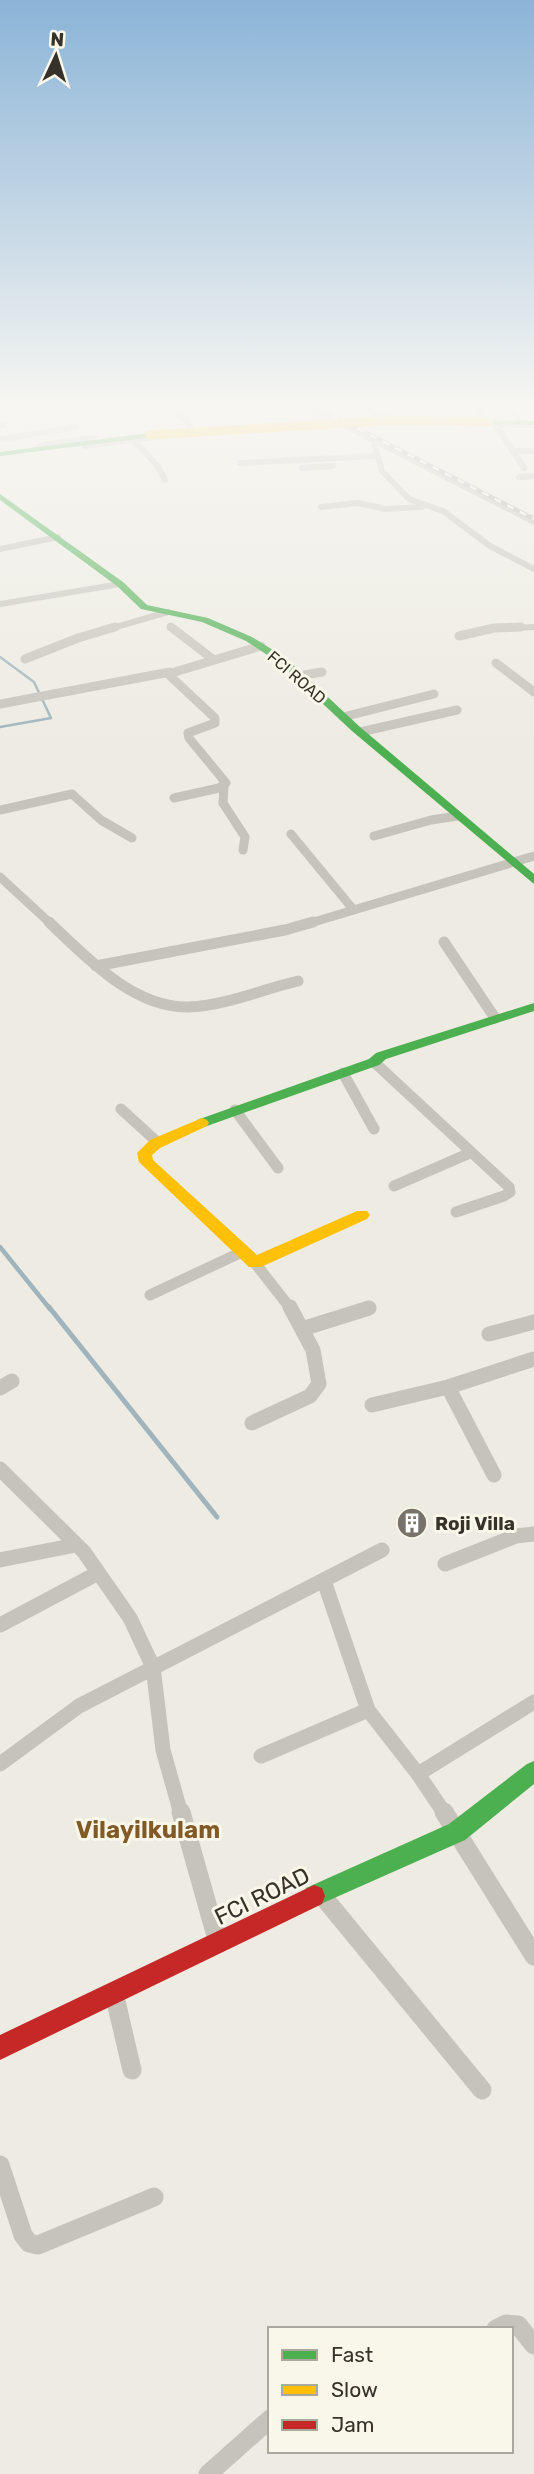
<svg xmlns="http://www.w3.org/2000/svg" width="534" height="2474" viewBox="0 0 534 2474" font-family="Rubik,sans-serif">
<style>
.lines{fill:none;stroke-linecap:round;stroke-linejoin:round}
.stream-far2{stroke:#9fb4bd;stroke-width:2.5}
.stream-far1{stroke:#9fb4bd;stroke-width:4.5}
.stream{stroke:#9fb4bd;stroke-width:5}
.building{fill:#c0b5a5}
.street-far4{stroke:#c6c3bb;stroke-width:6}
.street-far3{stroke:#c6c3bb;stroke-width:9}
.street-far2{stroke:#c6c3bb;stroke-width:11}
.street-far1{stroke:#c6c3bb;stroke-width:15}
.street{stroke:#c6c3bb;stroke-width:19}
.fast{fill:#4caf50;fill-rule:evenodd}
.slow{fill:#ffc107;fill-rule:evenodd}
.jam{fill:#c62828;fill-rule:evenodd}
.rail-casing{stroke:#aeaba5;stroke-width:4.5}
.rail{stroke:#f9f7ea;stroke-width:2.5;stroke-dasharray:7;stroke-linecap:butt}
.slow-bridge{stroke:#ffc107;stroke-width:9}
.labels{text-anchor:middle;stroke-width:6;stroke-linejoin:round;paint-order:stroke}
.far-street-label{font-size:16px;fill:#373229;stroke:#f9f7ea}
.poi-label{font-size:19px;font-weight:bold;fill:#373229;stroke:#f9f7ea;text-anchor:start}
.near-street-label{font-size:23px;fill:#373229;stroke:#f9f7ea}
.near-neighbourhood-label{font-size:24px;font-weight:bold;fill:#825a26;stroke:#f9f7ea}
</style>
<rect width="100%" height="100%" fill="#edebe2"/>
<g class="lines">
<path class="stream-far2" d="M0 657 34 682 51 718 0 727"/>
<path class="stream-far1" d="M0 1247 50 1309"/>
<path class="stream" d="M49 1307 217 1517"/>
</g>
<path class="building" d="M417 1510 427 1525 414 1533 410 1528 404 1531 397 1520Z"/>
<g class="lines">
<path class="street-far4" d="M163 403 187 421 191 428
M301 403 534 522
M365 403 378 418H393
M479 403 480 419
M512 408 518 420
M176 411 214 407
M0 426 3 425
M2 439 77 427
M373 439 382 471 409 499 443 511 490 546 534 569
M133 440 157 465 165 480
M85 446 161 436
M36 449 43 445 94 438
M512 451H534
M240 463 376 456
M302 468 333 466
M524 468 496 425H534
M519 477 534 476
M321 507 358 503 385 509 422 507
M0 549 58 537
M0 604 120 584
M171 627 174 629
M109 629 168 612
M489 629 534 627"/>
<path class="street-far3" d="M171 627 214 660
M459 636 494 628 521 627
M25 659 78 638 115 627
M496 663 534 692
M299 676 322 672
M0 704 170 672
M343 717 434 694
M360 732 457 710
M224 786 223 803 245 837 243 850
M174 798 219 788 226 783 189 738 188 733 215 723V718L168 674 261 646
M0 810 72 794 101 820 132 838
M291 834 352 908
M374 836 431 820 458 816
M0 877 51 924
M307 924 534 856"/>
<path class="street-far2" d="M49 922C86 957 133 1008 188 1007 225 1006 263 989 298 981
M444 942 495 1018
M96 966 285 930 313 922
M374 1062 509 1187 510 1192 504 1196 456 1212
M343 1073 374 1129
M121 1109 156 1141
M235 1110 278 1168
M394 1186 470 1153
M255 1263 291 1309
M150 1295 242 1252
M365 1309 369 1308"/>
<path class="street-far1" d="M302 1329 369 1308
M489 1334 534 1322
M448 1387 494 1475
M0 1388 12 1381
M372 1405 448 1387 534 1359
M252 1423 310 1396 319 1384 313 1350 290 1307
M0 1469 84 1552 130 1618 153 1667 163 1750 181 1814
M0 1560 76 1545
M445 1564 516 1536 534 1534
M324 1581 368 1710 418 1774 445 1814
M0 1625 98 1573
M261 1756 368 1710
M0 1764 79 1706 382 1550
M418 1774 534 1702"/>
<path class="street" d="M181 1812 218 1943
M444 1812 534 1956
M320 1893 482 2090
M114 1993 132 2070
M0 2165 23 2235 29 2243 38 2245 154 2197
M496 2329 506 2324 518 2325 534 2345
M208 2474 270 2419"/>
<path class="fast" d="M489 420 534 421V425L486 424Z
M149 433 152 437 0 456V452Z
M0 494 123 582 147 605 208 618 252 637 286 658 360 727 534 874V884L352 731 278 662 246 641 202 622 141 609 117 586 0 500Z
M534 1003V1011L386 1059 379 1065 207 1126 202 1128 195 1123 197 1120 369 1059 376 1053Z
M534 1761V1784L465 1840 314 1907 306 1904 303 1896 306 1888 449 1824 527 1764Z"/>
<path class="slow" d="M202 1118 207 1120 209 1123 207 1126 160 1148 152 1155 153 1160 257 1255 357 1211H367L370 1215 367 1219 261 1267H249L139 1162 137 1153 150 1140Z"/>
<path class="jam" d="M314 1885 322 1888 325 1896 322 1904 0 2060V2035Z"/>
<g class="rail-casing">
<path id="rail" d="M308 403 534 519"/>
</g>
<use href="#rail" class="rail"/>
<path class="slow-bridge" d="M149 435 396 420 489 422"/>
</g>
<linearGradient id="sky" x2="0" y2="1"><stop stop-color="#8bb4d7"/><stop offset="0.54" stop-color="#f7f6f2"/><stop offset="1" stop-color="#f7f6f2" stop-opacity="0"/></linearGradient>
<rect width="534" height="750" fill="url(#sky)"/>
<defs>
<g id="building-disc" transform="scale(1.575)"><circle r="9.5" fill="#77736a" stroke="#f9f7ea"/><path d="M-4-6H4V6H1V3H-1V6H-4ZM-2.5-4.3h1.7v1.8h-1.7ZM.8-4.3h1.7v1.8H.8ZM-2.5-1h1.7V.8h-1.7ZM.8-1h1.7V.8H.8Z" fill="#fff"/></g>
</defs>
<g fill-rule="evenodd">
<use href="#building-disc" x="412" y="1523"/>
</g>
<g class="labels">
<g class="far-street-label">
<text transform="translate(297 677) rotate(41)" y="6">FCI ROAD</text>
</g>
<g class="poi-label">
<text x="435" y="1530">Roji Villa</text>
</g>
<g class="near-street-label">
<text transform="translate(262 1896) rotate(-26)" y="8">FCI ROAD</text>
</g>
<g class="near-neighbourhood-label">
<text x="148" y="1838">Vilayilkulam</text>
</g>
</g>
<rect x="268" y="2327" width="245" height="126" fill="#f9f7ea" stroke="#aba89d" stroke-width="2"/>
<rect x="282" y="2350" width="35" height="10" fill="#4caf50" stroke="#aba89d" stroke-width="2"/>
<text x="331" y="2362" font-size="21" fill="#373229">Fast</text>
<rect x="282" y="2385" width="35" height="10" fill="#ffc107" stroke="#aba89d" stroke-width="2"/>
<text x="331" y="2397" font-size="21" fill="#373229">Slow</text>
<rect x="282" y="2420" width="35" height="10" fill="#c62828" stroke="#aba89d" stroke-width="2"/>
<text x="331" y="2432" font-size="21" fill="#373229">Jam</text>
<g transform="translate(56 56) rotate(4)" stroke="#f9f7ea" stroke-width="5" paint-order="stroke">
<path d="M0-5L12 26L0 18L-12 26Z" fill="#373229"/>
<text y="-10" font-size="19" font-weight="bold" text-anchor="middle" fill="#373229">N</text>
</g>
</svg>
